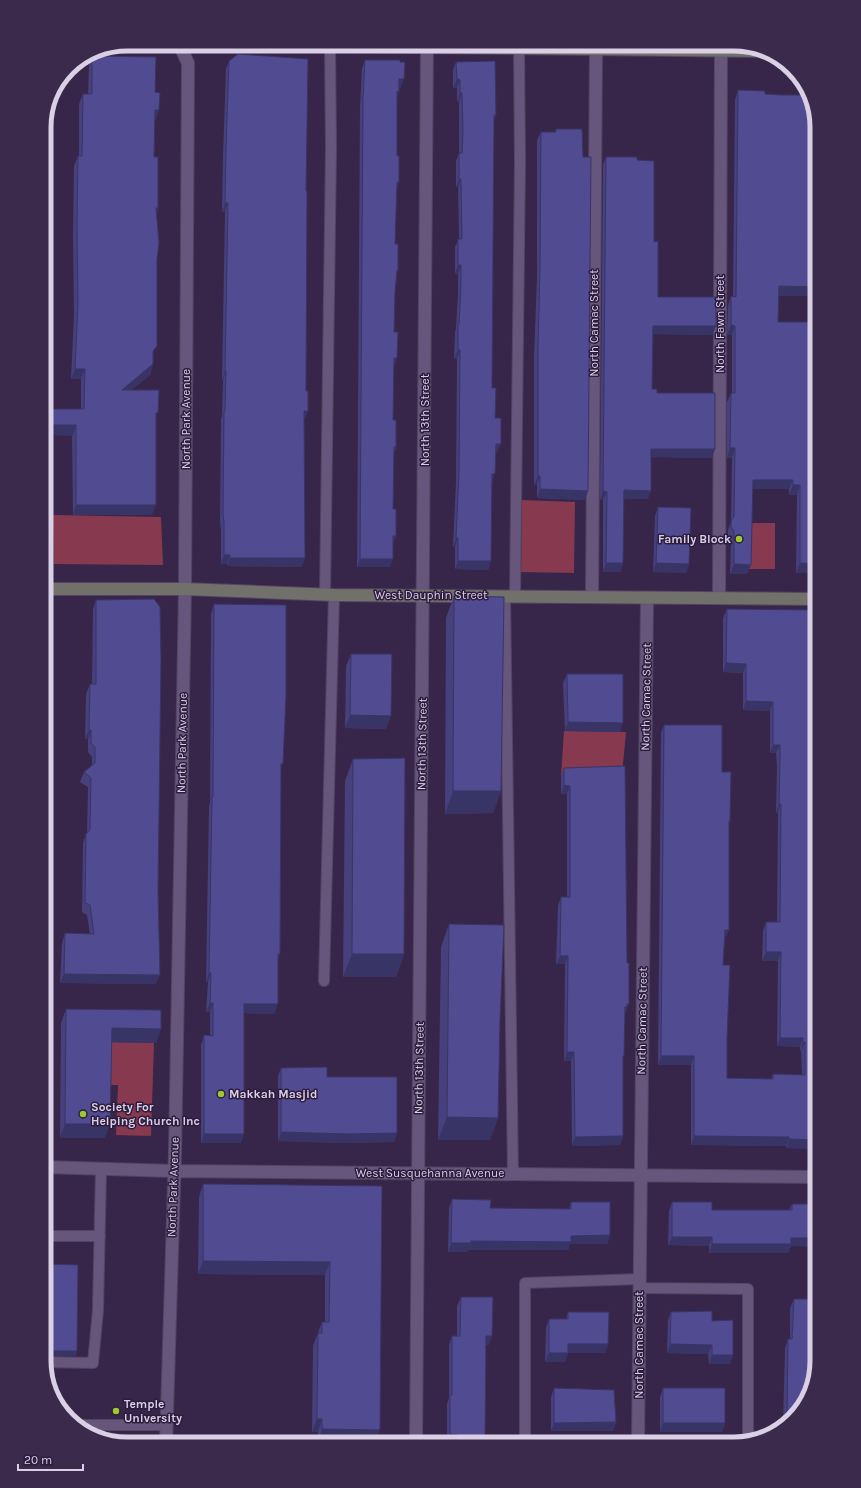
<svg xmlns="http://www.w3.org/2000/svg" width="861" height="1488" viewBox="0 0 861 1488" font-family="Karla,sans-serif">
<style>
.grass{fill:#87394f}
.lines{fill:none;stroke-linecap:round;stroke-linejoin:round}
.lane-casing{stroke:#524462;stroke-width:12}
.street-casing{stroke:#524462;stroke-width:14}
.secondary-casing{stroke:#524462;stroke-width:14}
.lane{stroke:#67567c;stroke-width:10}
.street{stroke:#67567c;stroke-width:12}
.secondary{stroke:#72706b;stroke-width:12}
.wall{fill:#46407d}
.shaded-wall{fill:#393466}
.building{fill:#514b91;stroke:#393466}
.poi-dot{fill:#9eca2e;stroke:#2d1c3e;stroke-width:1.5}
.labels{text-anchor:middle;stroke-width:3;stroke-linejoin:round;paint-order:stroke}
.street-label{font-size:12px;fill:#d9d0e6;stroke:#2d1c3e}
.poi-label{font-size:12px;font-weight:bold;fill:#d9d0e6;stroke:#2d1c3e;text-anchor:start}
.rim{fill:none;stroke:#d9d0e6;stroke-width:5}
</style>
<rect width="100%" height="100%" fill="#372649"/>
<path class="grass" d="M522 500 575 502 574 573 521 572Z
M53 515 161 517 163 565 54 564Z
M747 523H775V569H747Z
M564 731 626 732 622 775 561 776Z
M107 1042 154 1043 151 1136 116 1135 118 1085H106Z"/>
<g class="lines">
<g class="lane-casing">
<path id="lane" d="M325 595 331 148 330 46
M505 596 513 1174
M515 596 520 162 519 48
M324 981 334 595
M44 1236H100
M640 1288 748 1289V1441
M44 1362 93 1363 98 1310 101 1169
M76 1425H167
M525 1444V1283L640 1279"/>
</g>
<g class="street-casing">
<path id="street" d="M592 597 596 48
M719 598 721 51
M44 668V587
M44 1167 173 1171 817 1177
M166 1444 175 1153 185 589 188 63 179 44
M416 1444 427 44
M638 1444 647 598"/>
</g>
<g class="secondary-casing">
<path id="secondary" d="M158 44 760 51
M44 589H185L334 595 817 599"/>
</g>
<use href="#lane" class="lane"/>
<use href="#street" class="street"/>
<use href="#secondary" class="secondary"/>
</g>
<path class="wall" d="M92 56 155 92 156 120H155L154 157 157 259 153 364 150 375 131 390 156 419 152 515H73L72 436 81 409V379H71L74 315 73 236 74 166 78 156H79V104L83 94H88L89 66Z
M365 60 401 88H399L397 100V156L399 182 396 188 395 244 398 270 396 275 395 292 393 420 396 447 394 453 393 509 396 536 393 543 390 567H357L360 107 362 69Z
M229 61 306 191V391L308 411 304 419 305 558 301 567 227 566V564H221V531L220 522 221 419 222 416 223 380H222L225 212H222L223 156 226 69Z
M456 62 496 115 494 119 492 388 495 418 497 452 496 453 492 483 491 561 488 570 455 569V547H453L456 482 457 359H454L455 332 456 328 458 295V274H455V247L459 239 458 187H456V161L459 153V102H457V88H453V70Z
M738 90 765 94 817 127V296H779L778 322H815L817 300V573H796L797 495H789V489H753L747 574H730L731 541 728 537V530L731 523 732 458H727V402L731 393H732V335H727L728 306 731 296H733L735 100Z
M556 129 585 500 537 498V484L534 485V356L537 278V140L541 132H555Z
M606 157 637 160 654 242 658 297 716 326 712 335 653 334 652 389 657 393 712 458 651 457 648 499H624L623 563 620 572H603V500H600L603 165Z
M658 507 689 564 686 573 653 572 655 516Z
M454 596 501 791 493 813 445 814 446 618Z
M96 600 156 984 60 983 62 943 65 933 90 934 87 915 82 912 83 843 86 834 87 833 88 787 80 782 84 772 92 765V757L88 752V739H85L86 694 90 684H92L93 609Z
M214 604 281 769 280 954 278 958V1004L274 1014 244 1013 241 1143H201V1045L204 1035H210V1012H206L208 982H206L209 806 210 803 211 614Z
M727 609 814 687 817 1149 786 1148V1146L691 1145V1065H658L661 733 664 725 722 772 730 821 729 825 725 939 723 965 727 1039V1078L771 1079 773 1074 802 1075 801 1051H800V1047L777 1046 778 961H762L763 931 766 922H777L778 813H776L777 767 776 753H770V711L743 710V673L723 672V618Z
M351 654 386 729 345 728 346 666Z
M567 674 620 732 565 731 563 683Z
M353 759 404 954 396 977H343L345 781Z
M625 766 626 1012H625L623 1060V1136L620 1145 572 1146 571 1061H564L565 964H556L558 906 561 897H567V794H561V776L564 768Z
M449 924 498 1118 490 1140H438L441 947Z
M66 1009 161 1029 156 1043 111 1042 105 1138H60L61 1023Z
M281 1068 327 1077 397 1133 394 1142 343 1143 278 1141V1076Z
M203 1184 382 1186 375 1442H318V1432H312L313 1346 322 1322H325V1275L198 1274 199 1197Z
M452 1199 490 1208 569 1209 571 1202 610 1235 607 1244H570L568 1250H468L467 1252H448L449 1208Z
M672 1202 712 1210H789L792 1204 791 1246 788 1253H709V1246L668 1245 669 1211Z
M461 1297 489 1345H486L485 1435 491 1444H455V1443H447V1404L449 1398V1345L452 1336H457V1306Z
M794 1299 803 1407 783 1424 785 1348 788 1339H790V1308Z
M568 1312 608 1344 605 1353H568L565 1362H545L546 1328 549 1319H566Z
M671 1312 712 1321 733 1355 730 1364H709L708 1354 667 1353 668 1320Z
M554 1388 616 1422 613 1431H551V1397Z
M663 1388 725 1423 722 1432H660V1397Z"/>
<path class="shaded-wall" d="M399 79H404L401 88H396Z
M457 79 460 80 457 88H453Z
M397 91 399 92 396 100Z
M460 93H462L459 102H457Z
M155 110H159L156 120H152Z
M459 179H461L458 187H456Z
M225 203H228L225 212H222Z
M156 208H158L155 218Z
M458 265H461L458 274H455Z
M779 286 817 287V296H775Z
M731 325 735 326 732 335H727Z
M653 326H716L712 335 650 334Z
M458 350H460L457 359H454Z
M394 358H397L394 367Z
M153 364 150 375 119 400 122 390Z
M75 369H85L81 379H71Z
M225 371H226L223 380H222Z
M304 411H308L305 419 301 420Z
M44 425H76L72 436 44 435Z
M496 444H501L497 452 492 453Z
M730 448H735L732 458H727Z
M651 449H715L712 458 648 457Z
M492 474H495L492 483Z
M538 476H540L537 484 534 485Z
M753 480H793L789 489H749Z
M793 485H800L797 495H789Z
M540 489 588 491 585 500 537 498Z
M624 490 651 491 648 499H621Z
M603 491 607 492 603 500H600Z
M76 505H156L152 515H73Z
M393 536H396L392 545Z
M456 538H458L455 547H453Z
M224 555H230L227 564H221Z
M230 558H305L301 567 227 566Z
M360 559H393L390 567H357Z
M458 561H491L488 570 455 569Z
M606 563H623L620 572H603Z
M656 563 689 564 686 573 653 572Z
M800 563 817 564V573H796Z
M734 564 751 565 747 574H730Z
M726 663 746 664 743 673 723 672Z
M746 701 773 702 770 711 743 710Z
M350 715 391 716 386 729 345 728Z
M568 722 623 723 620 732 565 731Z
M89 730H91L88 739H85Z
M773 745H780L776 753H770Z
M564 785 570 786 567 794H561Z
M453 791H501L493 813 445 814Z
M779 804H781L778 813H776Z
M725 930H729L725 939H722Z
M766 952H781L778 961H762Z
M352 954H404L396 977H343Z
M560 956H568L565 964H556Z
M209 973H211L208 982H206Z
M64 974 160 975 156 984 60 983Z
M210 1003H213L210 1012H206Z
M244 1004H278L274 1014 241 1013Z
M627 1004H629L626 1012H625L622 1015Z
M112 1028 161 1029 156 1043 106 1042Z
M780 1038H803L800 1047 777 1046Z
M803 1042H805L801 1051H800Z
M567 1052H574L571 1061H564Z
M661 1056H694L691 1065H658Z
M447 1117 498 1118 490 1140H438Z
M65 1124H110L105 1138H60Z
M281 1132 397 1133 394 1142 343 1143 278 1141Z
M204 1134H244L241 1143H201Z
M623 1136 620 1145 572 1146 575 1137Z
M694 1136 789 1137 786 1146 691 1145Z
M789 1139 817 1140V1149L786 1148Z
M610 1235 607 1244H570L568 1250H468L467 1252H448L451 1243 571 1236Z
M672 1237H712L709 1246 668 1245Z
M791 1238H817V1247L791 1246 788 1253H709L712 1244Z
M203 1261 330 1262 325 1275 198 1274Z
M486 1336H492L489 1345H483Z
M568 1344H608L605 1353H565Z
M670 1344 712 1345 708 1354 667 1353Z
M44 1351H77L76 1356H44Z
M549 1353H568L565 1362H545Z
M712 1355H733L730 1364H709Z
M317 1419H322L318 1432H312Z
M616 1422 613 1431H551L554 1423Z
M663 1423H725L722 1432H660Z
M322 1429 380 1430 375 1442H318Z
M450 1434 458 1435 455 1443H447Z"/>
<path class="building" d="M238 54 308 59 306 191H307L306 391H308V411H304L305 558H230V555H224V522L223 514 224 411H225L226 371H225L228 203H225L226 148 229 61Z
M92 56 156 57 155 92 160 93 159 110H155L154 157H158V208H156L159 243 157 259V346L153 351V364L122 390H159L158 413H156V505H76V425H44V409H84L85 369H75L78 305 77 226 78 156H82L83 94H92Z
M365 60H400V62H405L404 79H399V92L397 91V156H399V182H397L395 244H398V270H397L395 292 394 332H398L397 358H394L393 420H396V447H394L393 509H396V536H393V559H360L363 98Z
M495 61 496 115H494L492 388H496L495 418H501V444H496L495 474H492L491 561H458V538H456L459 474 460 350H458V324H459L461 286V265H458V239H462L461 179H459V153H462L463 131 462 93H460V80L457 79 456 62Z
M738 90 765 91V94L781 95H810L817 127V287L779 286 778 322H817V564L800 563V485H793V480H753L751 565 734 564V531L731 527V521L734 517 735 448H730L731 393H735V326L731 325V296L736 297Z
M556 129H582L583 157H591L588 491 540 489V476H538V348L540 269 541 132H556Z
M606 157H637V160L654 161V242L658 241V297H716V326H653L652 389H657V393H715V449H651V491L624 490 623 563H606L607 492 603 491Z
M658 507 691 508 689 564 656 563Z
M454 596 504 597 501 791H453Z
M154 599 160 607 161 660 158 892 160 975 64 974 65 933 94 934 90 905 85 903 86 834 90 830 91 778 84 772 95 763V747L91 743V730H89L90 684H96V600Z
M214 604 286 605V696L283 764H281L280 954H278V1004H244V1134H204V1035L213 1036V1003H210L211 973H209L212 797H213Z
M727 609 816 610 814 687H817V1140L789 1139V1137L694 1136V1056H661L664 725H722V772H731L730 821H729V930H725L723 965H730L727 1039V1078L773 1079V1074L805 1075V1042H803V1038H780L781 952H766V922H780L781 804H779L780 758V745H773V702L746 701V664L726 663Z
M351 654H392L391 716 350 715Z
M567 674H623V723L568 722Z
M405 758 404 954H352L353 759Z
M625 766 627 963H629V1004H627V1007H625L624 1056H623V1136L575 1137 574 1052H567L568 956H560L561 897H570V786L564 785V768Z
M449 924 504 925 500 1021 498 1118 447 1117Z
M66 1009 161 1010V1029L112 1028 110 1124H65Z
M327 1067V1077H397V1133L347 1134 281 1132V1068Z
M203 1184 382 1186 380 1430 322 1429V1419H317L318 1333H322V1322H329L330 1262 203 1261Z
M452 1199 491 1200 490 1208 571 1209V1202H610V1235L571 1236V1242L471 1241V1243H451Z
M672 1202H712V1210H792V1204H817V1238H791V1244H712V1237H672Z
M44 1264 78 1265 77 1351H44Z
M461 1297H493L492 1336H486L485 1435H491V1444H458V1435L450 1434V1395H452V1336H460Z
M794 1299H817V1361L803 1407 787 1422 788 1339H792Z
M712 1311V1321L733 1320V1355H712V1345L670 1344 671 1312Z
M568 1312H609L608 1344H568V1353H549V1319H568Z
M554 1388 614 1390 616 1422 554 1423Z
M663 1388H725V1423H663Z"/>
<g class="poi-dot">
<circle cx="739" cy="539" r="4"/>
<circle cx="221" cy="1094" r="4"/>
<circle cx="83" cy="1114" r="4"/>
<circle cx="116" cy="1411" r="4"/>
</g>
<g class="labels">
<g class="street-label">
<text transform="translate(594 323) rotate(-90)" y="4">North Camac Street</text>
<text transform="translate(720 324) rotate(-90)" y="4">North Fawn Street</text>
<text transform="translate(186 419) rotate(-90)" y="4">North Park Avenue</text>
<text transform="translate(425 420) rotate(-90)" y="4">North 13th Street</text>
<text x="431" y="599">West Dauphin Street</text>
<text transform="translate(646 697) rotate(-89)" y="4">North Camac Street</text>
<text transform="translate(182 743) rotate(-89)" y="4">North Park Avenue</text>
<text transform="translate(422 744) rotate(-89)" y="4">North 13th Street</text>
<text transform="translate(642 1021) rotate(-89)" y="4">North Camac Street</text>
<text transform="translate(419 1068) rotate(-89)" y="4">North 13th Street</text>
<text x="430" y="1177">West Susquehanna Avenue</text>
<text transform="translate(173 1187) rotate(-88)" y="4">North Park Avenue</text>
<text transform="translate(639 1345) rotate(-90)" y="4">North Camac Street</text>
</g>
<g class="poi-label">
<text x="731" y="543" text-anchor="end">Family Block</text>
<text x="229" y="1098">Makkah Masjid</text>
<text x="91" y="1111">Society For<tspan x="91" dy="14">Helping Church Inc</tspan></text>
<text x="124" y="1408">Temple<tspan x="124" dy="14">University</tspan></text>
</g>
</g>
<path d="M0 0H861V1488H0ZM127 51H734A76 76 0 0 1 810 127V1361A76 76 0 0 1 734 1437H127A76 76 0 0 1 51 1361V127A76 76 0 0 1 127 51Z" fill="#3b2a4b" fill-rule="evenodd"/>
<path class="rim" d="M127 51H734A76 76 0 0 1 810 127V1361A76 76 0 0 1 734 1437H127A76 76 0 0 1 51 1361V127A76 76 0 0 1 127 51Z"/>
<path d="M18 1464v6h65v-6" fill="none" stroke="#d9d0e6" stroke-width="2"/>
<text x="24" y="1464" font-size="12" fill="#d9d0e6" stroke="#2d1c3e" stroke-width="3" paint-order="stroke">20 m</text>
</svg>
